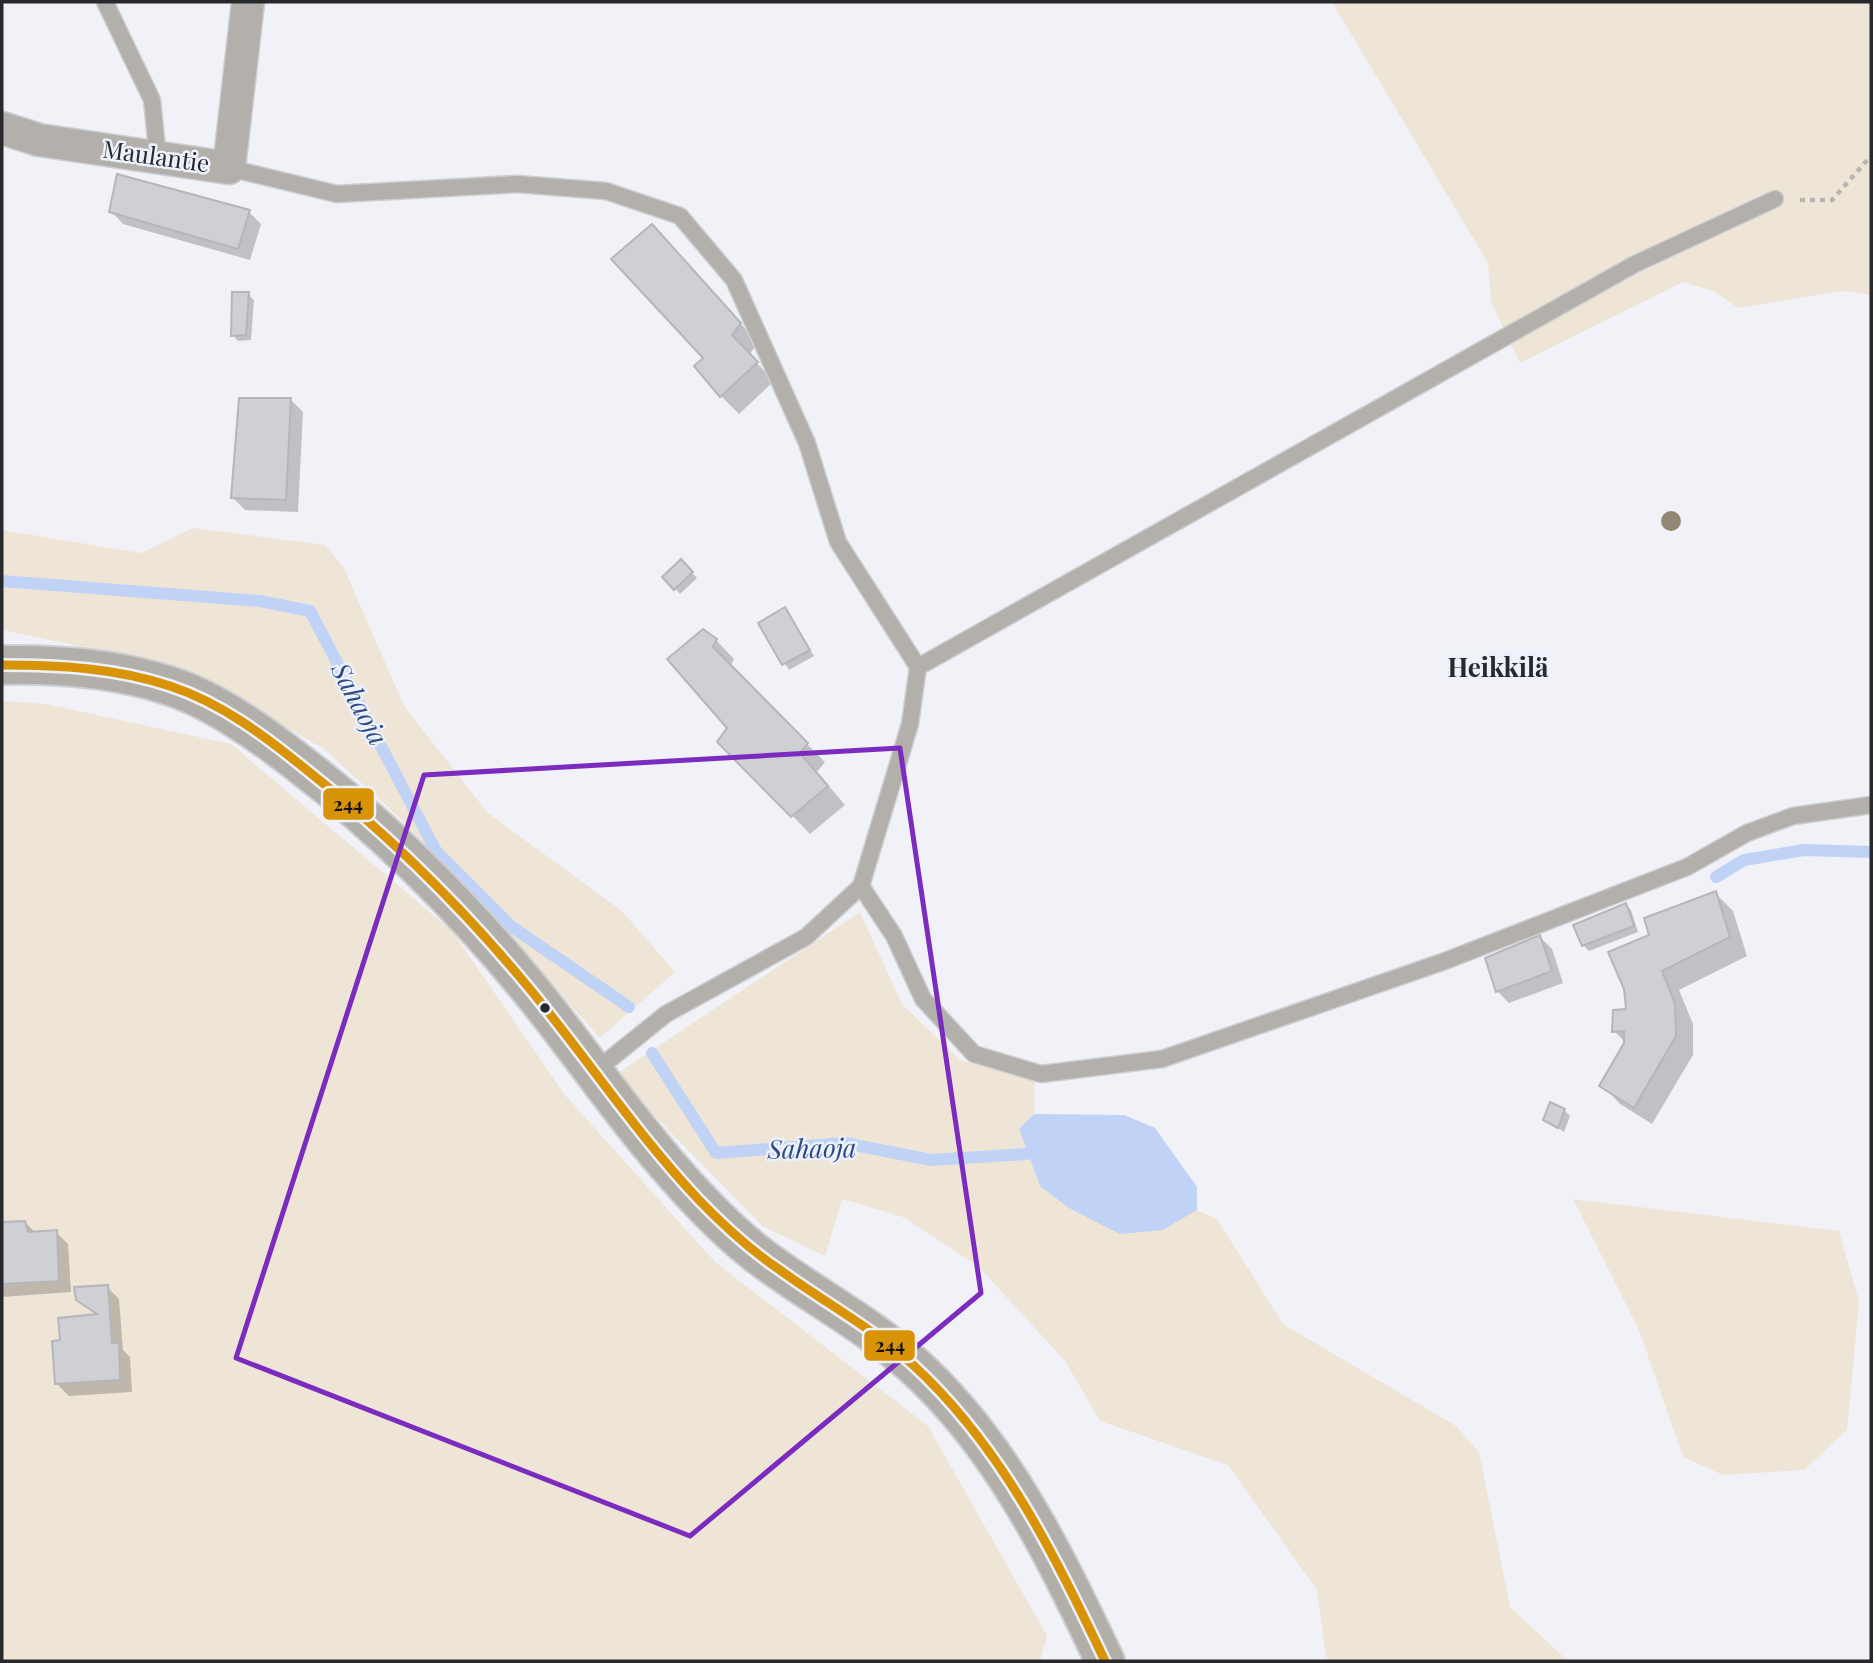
<svg xmlns="http://www.w3.org/2000/svg" width="1873" height="1663" viewBox="0 0 1873 1663" font-family="'Playfair Display',serif">
<style>
.green{fill:#efe5d7}
.water{fill:#c0d2f5}
.shadow{fill:#0003}
.lines{fill:none;stroke-linecap:round;stroke-linejoin:round}
.stream{stroke:#c0d2f5;stroke-width:12}
.building{fill:#ced0d4;stroke:#b4b6ba;stroke-width:2}
.lane-casing{stroke:#cdcfd2;stroke-width:19}
.street-casing{stroke:#cdcfd2;stroke-width:35}
.secondary-casing{stroke:#cdcfd2;stroke-width:42}
.path{stroke:#b6b5b2;stroke-width:4.5;stroke-dasharray:5 5;stroke-linecap:butt}
.lane{stroke:#b3afaa;stroke-width:16}
.street{stroke:#b3afaa;stroke-width:32}
.secondary{stroke:#b2aeaa;stroke-width:38}
.bus-1-casing{stroke:#ecf1fb;stroke-width:14}
.bus-1{stroke:#d89307;stroke-width:9}
.tree{fill:#918773}
.marked{fill:none;stroke:#7b2cbf;stroke-width:5;stroke-linejoin:round}
.bus-dot{fill:#27292c;stroke:#ecf1fb;stroke-width:2.5}
.labels{text-anchor:middle;stroke-width:5;stroke-linejoin:round;paint-order:stroke}
.street-label{font-size:24px;fill:#27292c;stroke:#ecf1fb}
.neighbourhood-label{font-size:26px;font-weight:bold;fill:#27292c;stroke:#ecf1fb}
.water-label{font-size:26px;font-style:italic;fill:#2d4a83;stroke:#ecf1fb}
.line-badge{stroke:#ecf1fb;stroke-width:2.5}
.pale-badge-label{font-size:19px;text-anchor:middle;font-weight:bold;fill:#111}
</style>
<rect width="100%" height="100%" fill="#f0f2f8"/>
<path class="green" d="M1332 2H1871V295L1841 291 1738 308 1713 291 1683 282 1520 363 1491 302 1488 263Z
M193 528 325 545 344 568 404 706 488 813 622 911 675 972 600 1038 405 823 324 749 183 668 2 630V530L141 553Z
M2 701 46 704 231 744 452 931 565 1095 715 1262 928 1426 1047 1636 1040 1661H2Z
M860 912 902 1004 960 1060 1035 1081 1034 1114 1019 1129 1040 1186 1163 1230 1197 1210 1217 1219 1283 1324 1456 1426 1479 1452 1510 1607 1568 1661H1332L1326 1657 1317 1590 1228 1465 1100 1421 1065 1361 979 1267 903 1217 842 1199 825 1256 762 1226 615 1075Z
M1573 1199 1839 1231 1859 1302 1847 1430 1804 1470 1723 1475 1683 1457 1639 1330Z"/>
<path class="water" d="M1034 1114 1124 1115 1155 1128 1197 1187V1210L1163 1230 1120 1234 1069 1208 1040 1186 1019 1129Z"/>
<path class="shadow" d="M111 211 249 212 261 224 250 260 123 224Z
M670 244 758 343 749 355 774 381 739 414 721 396 705 359Z
M248 294 254 300 251 340 238 341 233 335Z
M291 400 303 412 298 512 245 510 233 498Z
M681 561 697 578 680 594 675 588Z
M785 609 814 656 789 670 760 624Z
M716 640 734 659 730 667 825 762 817 772 845 805 810 834 720 741 729 728 669 660Z
M1715 893 1733 911 1747 956 1679 990 1693 1024V1055L1652 1124 1620 1104 1602 1085 1626 1043 1614 1031 1627 1010 1651 936Z
M1626 905 1631 910 1638 932 1589 951 1583 945Z
M1540 937 1552 949 1563 983 1509 1003 1497 991Z
M1564 1110 1570 1116 1564 1132 1545 1119Z
M25 1222 36 1233 56 1232 68 1244 71 1292 2 1297V1224Z
M107 1287 119 1299 123 1350 130 1357 132 1392 69 1396 57 1384 62 1341 96 1315 77 1299Z"/>
<g class="lines">
<path class="stream" d="M2 581 260 601 310 611 436 851 512 927 629 1007
M1716 877 1744 860 1804 850 1871 852
M652 1053 716 1153 845 1143 931 1160 1026 1154"/>
</g>
<path class="building" d="M117 174 250 210 238 249 109 212Z
M652 224 741 323 732 335 758 362 720 397 694 366 703 358 611 259Z
M232 292H249L246 335 231 336Z
M239 398H291L286 500 231 498Z
M681 559 693 572 674 590 662 577Z
M785 607 810 650 782 665 758 623Z
M703 629 717 639 713 647 808 743 800 753 828 786 791 817 717 742 727 728 667 659Z
M1716 891 1730 937 1662 971 1675 1004 1676 1036 1634 1108 1599 1086 1624 1043V1031L1612 1032 1613 1010 1626 1009 1624 989 1608 952 1649 935 1644 918Z
M1626 903 1634 926 1582 946 1573 925Z
M1540 935 1552 971 1496 992 1485 958Z
M1550 1102 1565 1109 1558 1128 1543 1120Z
M25 1221 28 1232 57 1230 59 1281 2 1284V1222Z
M108 1285 112 1343H119L120 1380 55 1384 52 1341 60 1340 58 1318 97 1314 76 1300 74 1287Z"/>
<g class="lines">
<g class="lane-casing">
<path id="lane" d="M105 2 152 100 158 159
M229 168 337 194 517 184 606 191 680 216 734 280 807 443 838 542 918 667 910 724 861 886 806 937 666 1014 594 1072
M918 667 1635 264 1775 199
M861 886 894 936 923 999 974 1054 1041 1074 1162 1059 1445 961 1687 867 1747 833 1793 816 1871 805"/>
</g>
<g class="street-casing">
<path id="street" d="M2 128 39 140 229 168 248 2"/>
</g>
<g class="secondary-casing">
<path id="secondary" d="M2 665C59 664 116 668 170 686 214 700 260 733 296 761 380 825 462 906 529 988 579 1049 624 1117 677 1176 700 1202 733 1236 761 1257 810 1294 866 1323 912 1364 1001 1443 1055 1556 1105 1661"/>
</g>
<path class="path" d="M1800 200H1832L1871 156"/>
<use href="#lane" class="lane"/>
<use href="#street" class="street"/>
<use href="#secondary" class="secondary"/>
<g class="bus-1-casing">
<path id="bus-1" d="M2 665C59 665 116 668 170 686 222 703 266 737 308 771 389 835 463 908 529 988 586 1057 636 1133 698 1199 723 1225 750 1250 780 1270 824 1302 872 1328 912 1364 1001 1445 1054 1554 1105 1661"/>
</g>
<use href="#bus-1" class="bus-1"/>
</g>
<circle class="tree" cx="1671" cy="521" r="10"/>
<path class="marked" d="M900 748 981 1293 690 1536 236 1358 424 775Z"/>
<circle class="bus-dot" cx="545" cy="1008" r="6"/>
<g class="labels">
<g class="street-label">
<text transform="translate(156 157) rotate(8)" y="8">Maulantie</text>
</g>
<g class="neighbourhood-label">
<text x="1498" y="677">Heikkilä</text>
</g>
<g class="water-label">
<text transform="translate(359 704) rotate(62)" y="9">Sahaoja</text>
<text transform="translate(812 1149) rotate(-1)" y="9">Sahaoja</text>
</g>
</g>
<g class="line-badge">
<rect x="322" y="787" width="53" height="34" rx="7" fill="#d89307"/>
<rect x="863" y="1329" width="53" height="33" rx="7" fill="#d89307"/>
</g>
<g class="pale-badge-label">
<text x="348" y="811">244</text>
<text x="890" y="1352">244</text>
</g>
<rect width="1873" height="1663" fill="none" stroke="#27292c" stroke-width="7"/>
</svg>
